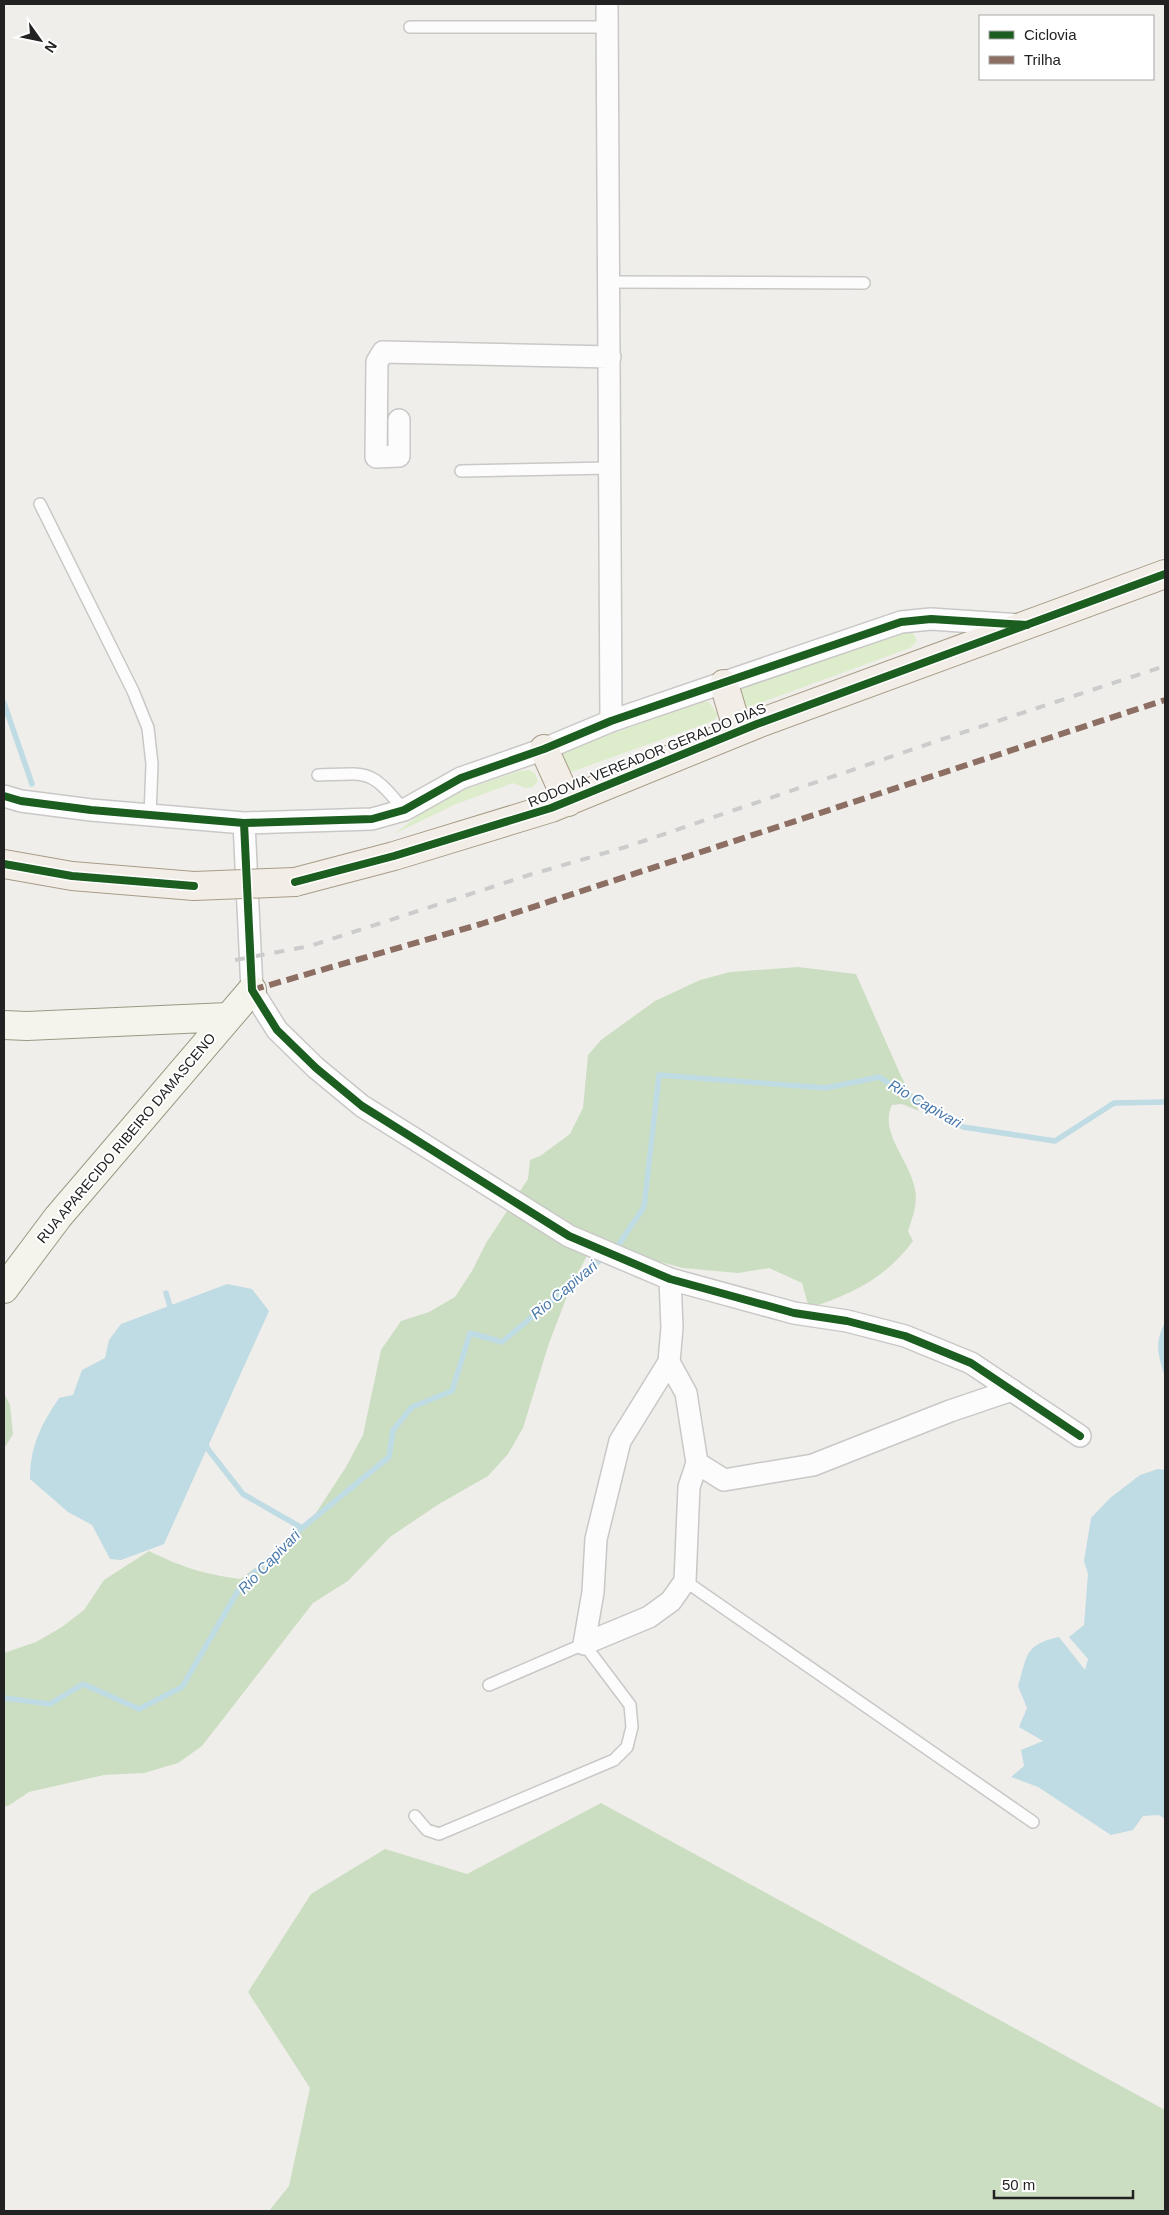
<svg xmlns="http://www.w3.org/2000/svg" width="1169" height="2215" viewBox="0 0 1169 2215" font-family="Arial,sans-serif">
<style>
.grass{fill:#ddeccb}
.forest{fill:#cbdec1}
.water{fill:#bfdbe3}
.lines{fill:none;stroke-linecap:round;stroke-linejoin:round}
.stream{stroke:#bfdbe3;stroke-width:5.5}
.lane-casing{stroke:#c9c8c7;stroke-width:14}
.street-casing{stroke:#c9c8c7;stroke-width:24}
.secondary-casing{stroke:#999a82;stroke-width:30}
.primary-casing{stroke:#a79c86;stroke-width:30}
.lane{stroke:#fdfcfc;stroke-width:11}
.street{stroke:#fdfcfc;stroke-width:21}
.secondary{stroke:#f4f4ed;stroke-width:28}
.primary{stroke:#f3ede7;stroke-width:28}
.rail{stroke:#ccc;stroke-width:4;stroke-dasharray:10 10;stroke-linecap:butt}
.primary-bridge-casing{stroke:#a79c86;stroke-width:30;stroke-linecap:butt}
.primary-bridge{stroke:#f3ede7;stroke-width:28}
.quiet{stroke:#8d6e63;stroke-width:6;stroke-dasharray:12 6;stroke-linecap:butt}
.cycleway-casing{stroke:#fff;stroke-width:11}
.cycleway{stroke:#1b5e20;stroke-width:8}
.labels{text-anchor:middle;stroke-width:4;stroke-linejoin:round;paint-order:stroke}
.street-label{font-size:14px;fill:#222;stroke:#fff}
.water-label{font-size:15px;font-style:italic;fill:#4a7aab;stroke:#fff}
</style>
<rect width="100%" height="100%" fill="#f0eeeb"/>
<path class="grass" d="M907 630 914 634 917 641 910 648 749 707 738 703V694L742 686Z
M703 702H709L718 715 713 721 571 772 561 768 559 757 574 747Z
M529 770 535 773 538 781 533 787 525 788 513 783 454 805 394 834 443 797 519 771Z"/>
<path class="forest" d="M798 967 856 974 901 1076 919 1111 902 1104 892 1105C879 1131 908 1159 914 1185 919 1201 913 1216 908 1231L913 1241C887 1277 851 1295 809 1308L802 1283 769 1268 738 1273 683 1268 604 1247 589 1252 571 1286 549 1343 523 1428 508 1454 488 1476 439 1504 390 1537 348 1581 313 1603 202 1746 178 1763 144 1773 104 1775 29 1792 8 1806H4V1653L36 1642 62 1627 84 1610 104 1580 149 1551C181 1567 204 1574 240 1579L290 1543 312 1519 346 1467 363 1435 381 1350 401 1321 429 1312 455 1297 472 1271 486 1243 528 1179 530 1160 540 1156 570 1134 583 1108 588 1055 601 1040 655 1001 700 980 730 972Z
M4 1393 10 1405 13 1434 4 1449Z
M601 1803 1165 2110V2211H269L289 2186 310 2088 248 1992 311 1894 385 1849 467 1874Z"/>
<path class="water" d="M227 1284 252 1289 269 1311 164 1544 121 1560 110 1559 92 1525 68 1512 30 1479C30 1446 41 1425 59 1398L73 1395 82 1370 105 1358 109 1340 121 1324Z
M1165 1322V1377C1158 1354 1154 1345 1165 1322Z
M1158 1469 1165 1470V1819L1159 1815 1143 1816 1133 1830 1111 1835 1038 1787 1011 1777 1024 1766 1021 1750 1043 1741 1019 1727 1027 1708 1018 1686C1028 1654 1024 1645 1059 1637L1085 1670 1088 1659 1069 1637 1084 1625 1088 1574 1084 1561 1091 1518 1110 1498 1140 1475Z"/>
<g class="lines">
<path class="stream" d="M4 703 32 784
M613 1249 619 1244 644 1207 659 1075 826 1088 879 1077 963 1127 1055 1141 1114 1103 1165 1102
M166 1293 171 1310
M206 1443 207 1448 243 1494 302 1528
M4 1698 50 1704 83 1684 139 1709 182 1687 242 1584 302 1528 389 1457 393 1430 412 1407 452 1391 470 1333 502 1342 604 1257"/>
<g class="lane-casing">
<path id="lane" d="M410 27H607
M610 282 864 283
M461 471 610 468
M40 504 133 691 148 728 152 764 150 816
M318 775C370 773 370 769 404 810
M685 1581 1033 1822
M415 1816 427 1830 439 1834 614 1760 627 1747 632 1727 630 1705 584 1644 489 1685"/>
</g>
<g class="street-casing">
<path id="street" d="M607 4 611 721
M399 420V456L376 457 377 362 383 352 610 357
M4 796 21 801 91 810 244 823 372 819 404 810 461 778 544 749 611 721 901 622 931 619 1020 625
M244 823 252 990 277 1030 316 1068 362 1106 569 1236 670 1279 794 1313 847 1321 905 1336 971 1363 1080 1436
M669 1362 620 1441 596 1539 593 1592 584 1644 649 1617 671 1601 685 1581 689 1487 697 1463 686 1393 669 1362 672 1327 670 1279
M697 1463 724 1480 813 1465 950 1411 1012 1390"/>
</g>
<g class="secondary-casing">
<path id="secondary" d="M4 1025 27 1026 228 1017
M4 1289 58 1217 252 990"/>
</g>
<g class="primary-casing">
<path id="primary" d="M724 684 738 731
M544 749 568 802
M4 864 72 876 194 886
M295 882 394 856 551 808 757 724 1165 574"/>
</g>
<use href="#lane" class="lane"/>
<use href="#street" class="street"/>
<use href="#secondary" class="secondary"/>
<use href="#primary" class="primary"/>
<path class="rail" d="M235 960 310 946 529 875 629 846 943 739 1165 666"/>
<g class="primary-bridge-casing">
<path id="primary-bridge" d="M194 886 295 882"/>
</g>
<use href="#primary-bridge" class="primary-bridge"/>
<path class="quiet" d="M252 990 481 924 1165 700"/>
<g class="cycleway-casing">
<path id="cycleway" d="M4 796 21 801 91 810 244 823 372 819 404 810 461 778 544 749 611 721 901 622 931 619 1027 625
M244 823 252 990 277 1030 316 1068 362 1106 569 1236 670 1279 794 1313 847 1321 905 1336 971 1363 1080 1436
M4 864 72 876 194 886
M295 882 394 856 551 808 757 724 1165 574"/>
</g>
<use href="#cycleway" class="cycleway"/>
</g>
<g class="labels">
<g class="street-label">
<text transform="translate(647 755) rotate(-22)" y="5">RODOVIA VEREADOR GERALDO DIAS</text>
<text transform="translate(126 1138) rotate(-50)" y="5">RUA APARECIDO RIBEIRO DAMASCENO</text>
</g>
<g class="water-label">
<text transform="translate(925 1104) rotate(30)" y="5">Rio Capivari</text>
<text transform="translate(564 1290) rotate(-40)" y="5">Rio Capivari</text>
<text transform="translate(269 1562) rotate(-46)" y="5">Rio Capivari</text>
</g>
</g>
<rect width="1169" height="2215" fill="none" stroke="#222222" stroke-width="10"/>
<rect x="979" y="15" width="175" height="65" fill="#ffffff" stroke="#a7a7a7"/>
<rect x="989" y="31" width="25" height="8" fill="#1b5e20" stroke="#a7a7a7"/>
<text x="1024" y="40" font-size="15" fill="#222222">Ciclovia</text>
<rect x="989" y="56" width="25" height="8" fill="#8d6e63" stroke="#a7a7a7"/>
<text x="1024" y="65" font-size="15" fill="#222222">Trilha</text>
<g transform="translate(40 40) rotate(123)" stroke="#ffffff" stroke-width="4" paint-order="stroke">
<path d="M0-4L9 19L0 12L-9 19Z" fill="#222222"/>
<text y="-8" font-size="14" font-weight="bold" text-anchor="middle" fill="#222222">N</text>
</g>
<path d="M994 2190v8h139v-8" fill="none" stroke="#222222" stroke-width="2.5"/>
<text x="1002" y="2190" font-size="15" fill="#222222" stroke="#ffffff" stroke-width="4" paint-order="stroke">50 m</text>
</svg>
